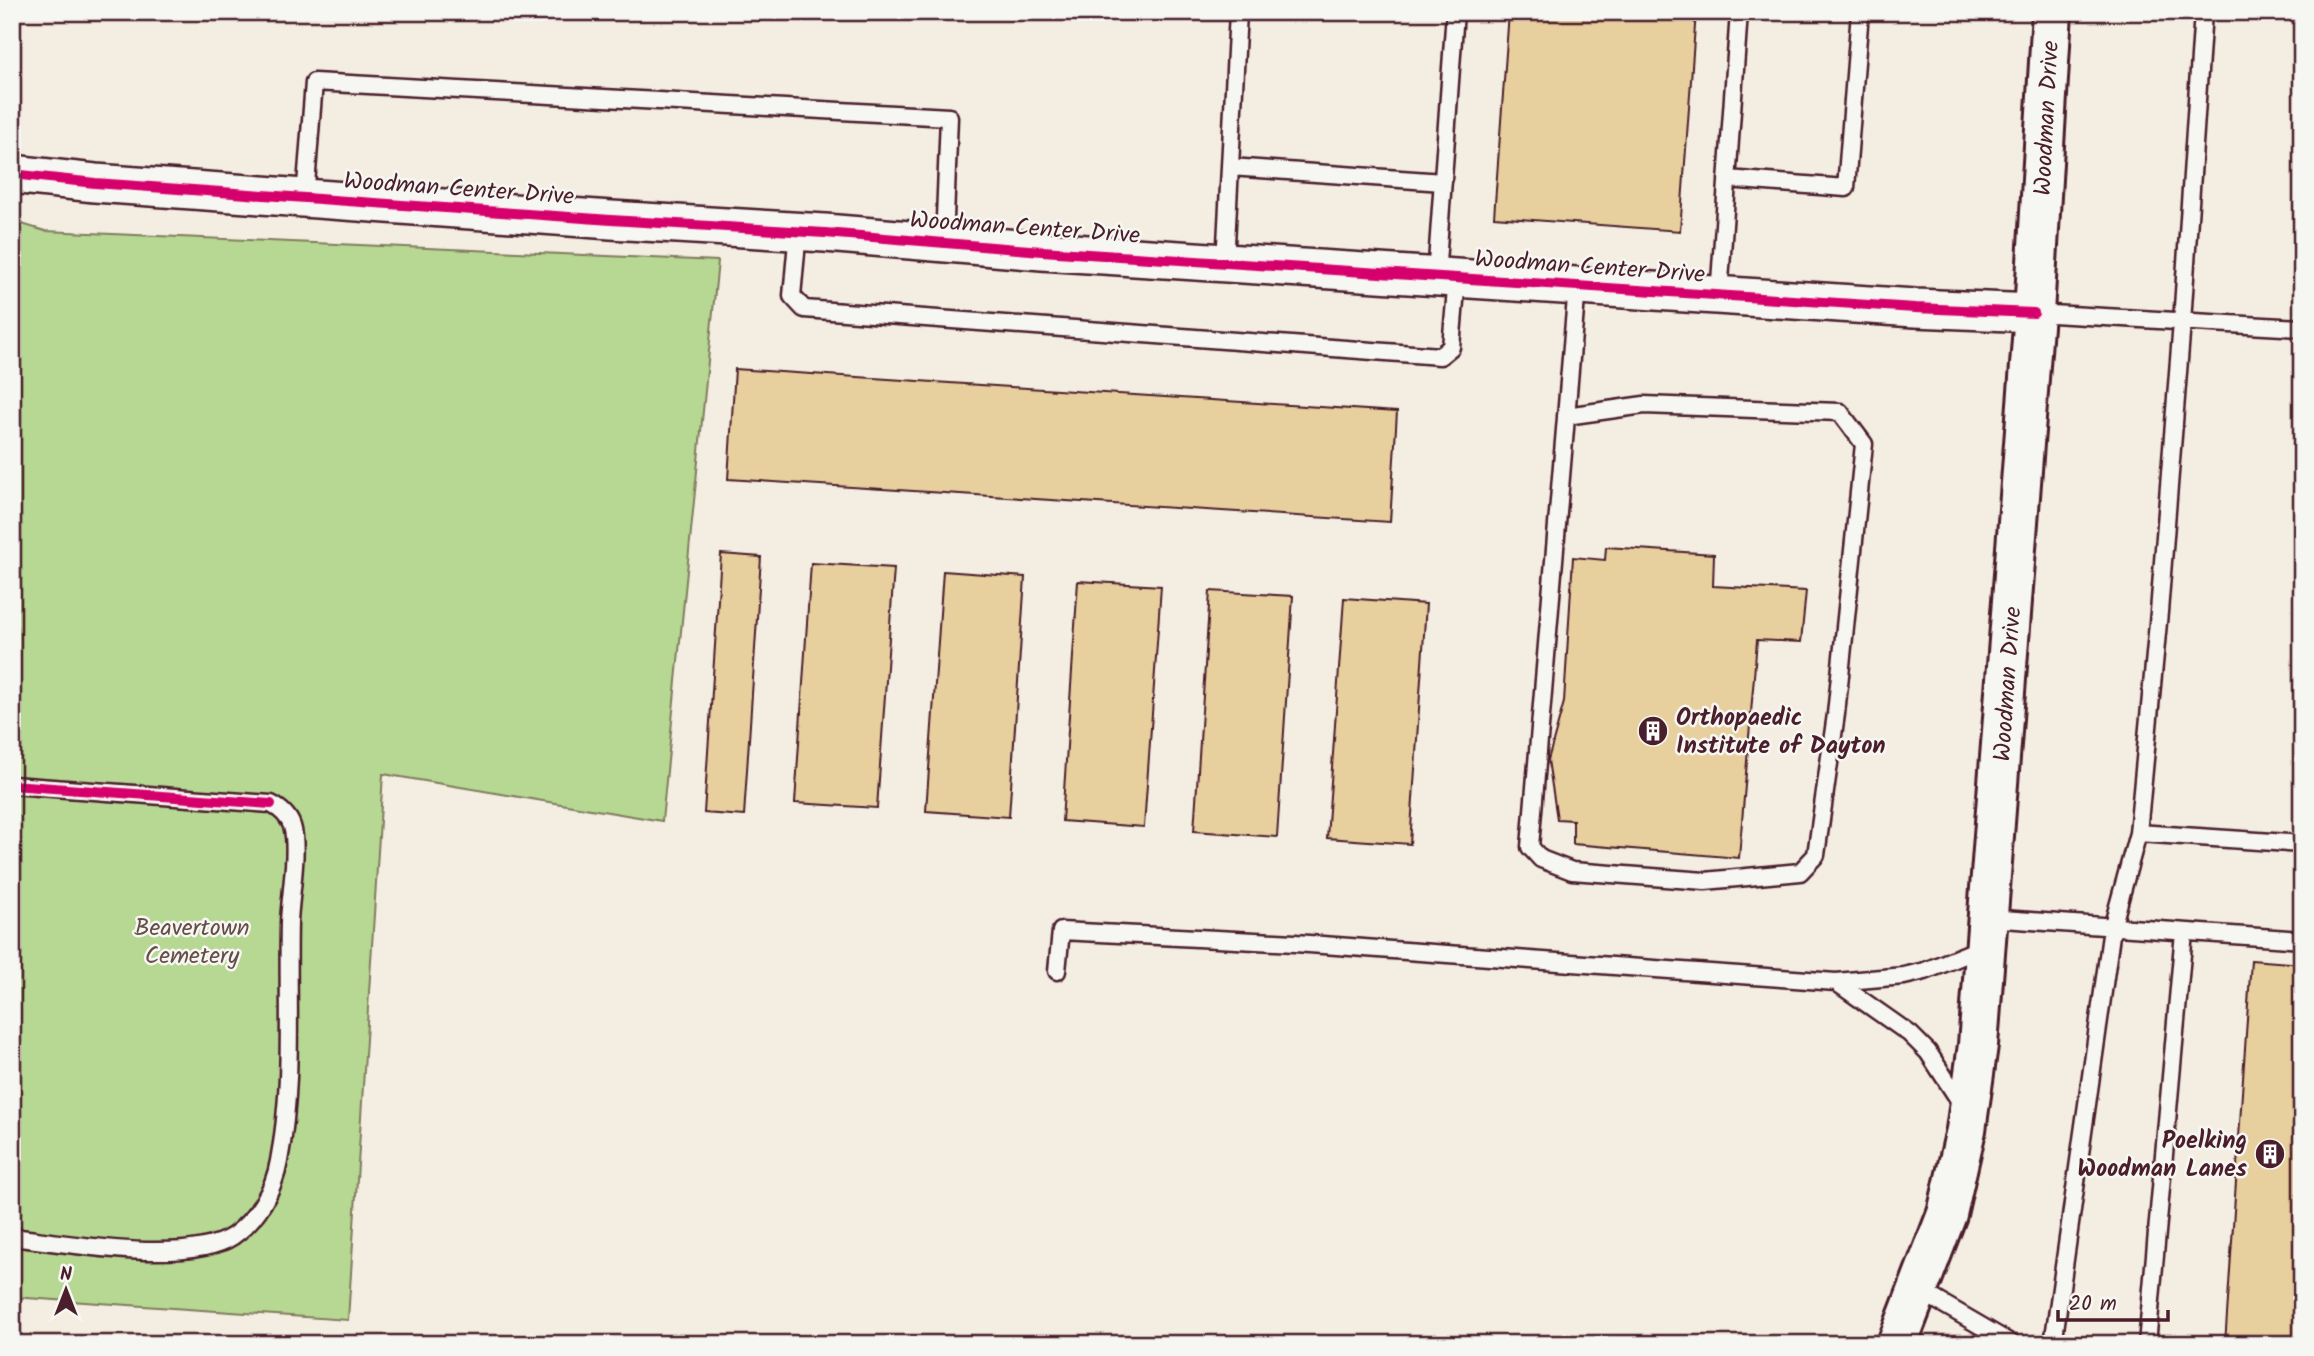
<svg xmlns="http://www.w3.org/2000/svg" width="2314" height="1356" viewBox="0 0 2314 1356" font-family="Kalam,sans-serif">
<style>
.green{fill:#b6d892;stroke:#807c5e;stroke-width:2}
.building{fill:#e8cf9e;stroke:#4a1f2b;stroke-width:2}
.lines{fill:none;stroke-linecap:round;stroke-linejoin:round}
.service-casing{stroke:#4a1f2b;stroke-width:21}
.tertiary-casing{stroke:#4a1f2b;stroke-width:42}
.primary-casing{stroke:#4a1f2b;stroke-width:44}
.service{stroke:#f6f6f2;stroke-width:16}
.tertiary{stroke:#f6f6f2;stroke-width:37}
.primary{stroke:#f6f6f2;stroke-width:38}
.cycleway-casing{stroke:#f6f6f2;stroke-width:15}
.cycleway{stroke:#d6006c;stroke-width:10}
.labels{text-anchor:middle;stroke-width:5;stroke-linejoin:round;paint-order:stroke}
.street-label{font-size:24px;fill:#4a1f2b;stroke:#f6f6f2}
.poi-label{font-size:24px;font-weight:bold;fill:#4a1f2b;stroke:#f6f6f2;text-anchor:start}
.park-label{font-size:24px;fill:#654d45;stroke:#f6f6f2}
</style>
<rect width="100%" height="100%" fill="#f3eee1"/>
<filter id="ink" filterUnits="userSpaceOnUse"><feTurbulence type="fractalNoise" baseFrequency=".0143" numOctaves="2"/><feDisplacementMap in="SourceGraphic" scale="14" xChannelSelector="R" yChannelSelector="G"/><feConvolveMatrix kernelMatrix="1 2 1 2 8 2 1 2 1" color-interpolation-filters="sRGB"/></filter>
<g filter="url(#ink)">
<path class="green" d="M12 221 45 231 718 261 662 821 383 774 348 1320 12 1297Z"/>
<path class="building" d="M1509 12H1696L1680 231 1494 217Z
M735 369 1397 412 1390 522 728 479Z
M1606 547 1714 554 1713 586 1806 591 1801 642 1757 640 1739 858 1573 844V820L1557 819 1548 760 1564 702 1573 557 1605 560Z
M721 554 761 557 744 816 704 813Z
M811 563 894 568 877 808 795 803Z
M943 571 1025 577 1009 817 926 811Z
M1078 581 1161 586 1144 827 1062 821Z
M1210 591 1293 596 1277 837 1194 831Z
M1344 598 1426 604 1410 844 1327 838Z
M2251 960 2302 964V1344H2225Z"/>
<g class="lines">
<g class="service-casing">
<path id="service" d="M1230 167 1443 182
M1727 179 1846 188 1860 12
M305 198 314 82 949 117 944 243
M798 231 792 296 804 309 1440 356 1451 347 1457 278
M1225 263 1238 12
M1436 277 1455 12
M1719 296 1739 12
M2034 313 2302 328
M1566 416 1644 405 1840 412 1864 444 1836 714 1816 855 1800 872 1705 881 1572 871 1541 859 1530 847 1577 286
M12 785 271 804C281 809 288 815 292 826 299 848 290 897 289 922 287 1001 294 1083 279 1161 274 1190 257 1219 233 1236 188 1266 66 1243 12 1237
M2138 833 2302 844
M1988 918 2302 940
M1057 971 1061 931 1295 943 1836 982 1904 976 1925 971 1984 947
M1836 982 1910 1034 1928 1052 1963 1106
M1919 1290 2012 1344
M2053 1344 2112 928 2138 833 2159 612 2182 322 2203 12
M2147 1344 2184 932"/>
</g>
<g class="tertiary-casing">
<path id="tertiary" d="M12 174 95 183 611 220 825 233 1042 251 1915 308 2034 313"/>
</g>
<g class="primary-casing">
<path id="primary" d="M1897 1344 1947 1214 1966 1130 1978 1045 2034 313 2052 12"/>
</g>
<use href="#service" class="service"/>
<use href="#tertiary" class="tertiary"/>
<use href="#primary" class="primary"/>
<g class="cycleway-casing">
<path id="cycleway" d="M12 174 95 183 611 220 825 233 1042 251 1915 308 2034 313
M12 785 271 804"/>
</g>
<use href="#cycleway" class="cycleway"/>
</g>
</g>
<defs>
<g id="building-disc" transform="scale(1.575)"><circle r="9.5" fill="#4a1f2b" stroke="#f6f6f2"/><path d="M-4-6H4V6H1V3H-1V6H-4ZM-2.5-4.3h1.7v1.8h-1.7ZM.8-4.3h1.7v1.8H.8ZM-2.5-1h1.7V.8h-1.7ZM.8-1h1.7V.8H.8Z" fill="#fff"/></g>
</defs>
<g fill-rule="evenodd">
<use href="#building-disc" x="1653" y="731"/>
<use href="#building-disc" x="2270" y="1154"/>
</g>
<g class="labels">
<g class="street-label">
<text transform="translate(2046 118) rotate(-87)" y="8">Woodman Drive</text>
<text transform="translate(459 188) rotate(4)" y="8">Woodman Center Drive</text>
<text transform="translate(1025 227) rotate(4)" y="8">Woodman Center Drive</text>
<text transform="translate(1590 266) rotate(4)" y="8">Woodman Center Drive</text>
<text transform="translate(2007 684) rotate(-86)" y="8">Woodman Drive</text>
</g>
<g class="poi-label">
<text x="1676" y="725">Orthopaedic<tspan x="1676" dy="28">Institute of Dayton</tspan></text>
<text x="2247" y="1148" text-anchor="end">Poelking<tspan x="2247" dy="28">Woodman Lanes</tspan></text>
</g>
<g class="park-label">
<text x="192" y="935">Beavertown<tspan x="192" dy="28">Cemetery</tspan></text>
</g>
</g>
<rect width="2314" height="1356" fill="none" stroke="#f6f6f2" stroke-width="42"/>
<rect x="21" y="21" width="2272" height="1314" fill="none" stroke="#4a1f2b" stroke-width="2.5" filter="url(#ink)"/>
<g transform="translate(66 1290)" stroke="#f6f6f2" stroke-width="5" paint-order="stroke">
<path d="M0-5L12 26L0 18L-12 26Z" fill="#4a1f2b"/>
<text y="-10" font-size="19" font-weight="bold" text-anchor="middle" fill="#4a1f2b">N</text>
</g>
<path d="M2058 1310v10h110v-10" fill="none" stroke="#4a1f2b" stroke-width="3.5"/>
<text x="2069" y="1310" font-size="21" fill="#4a1f2b" stroke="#f6f6f2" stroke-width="5" paint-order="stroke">20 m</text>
</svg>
